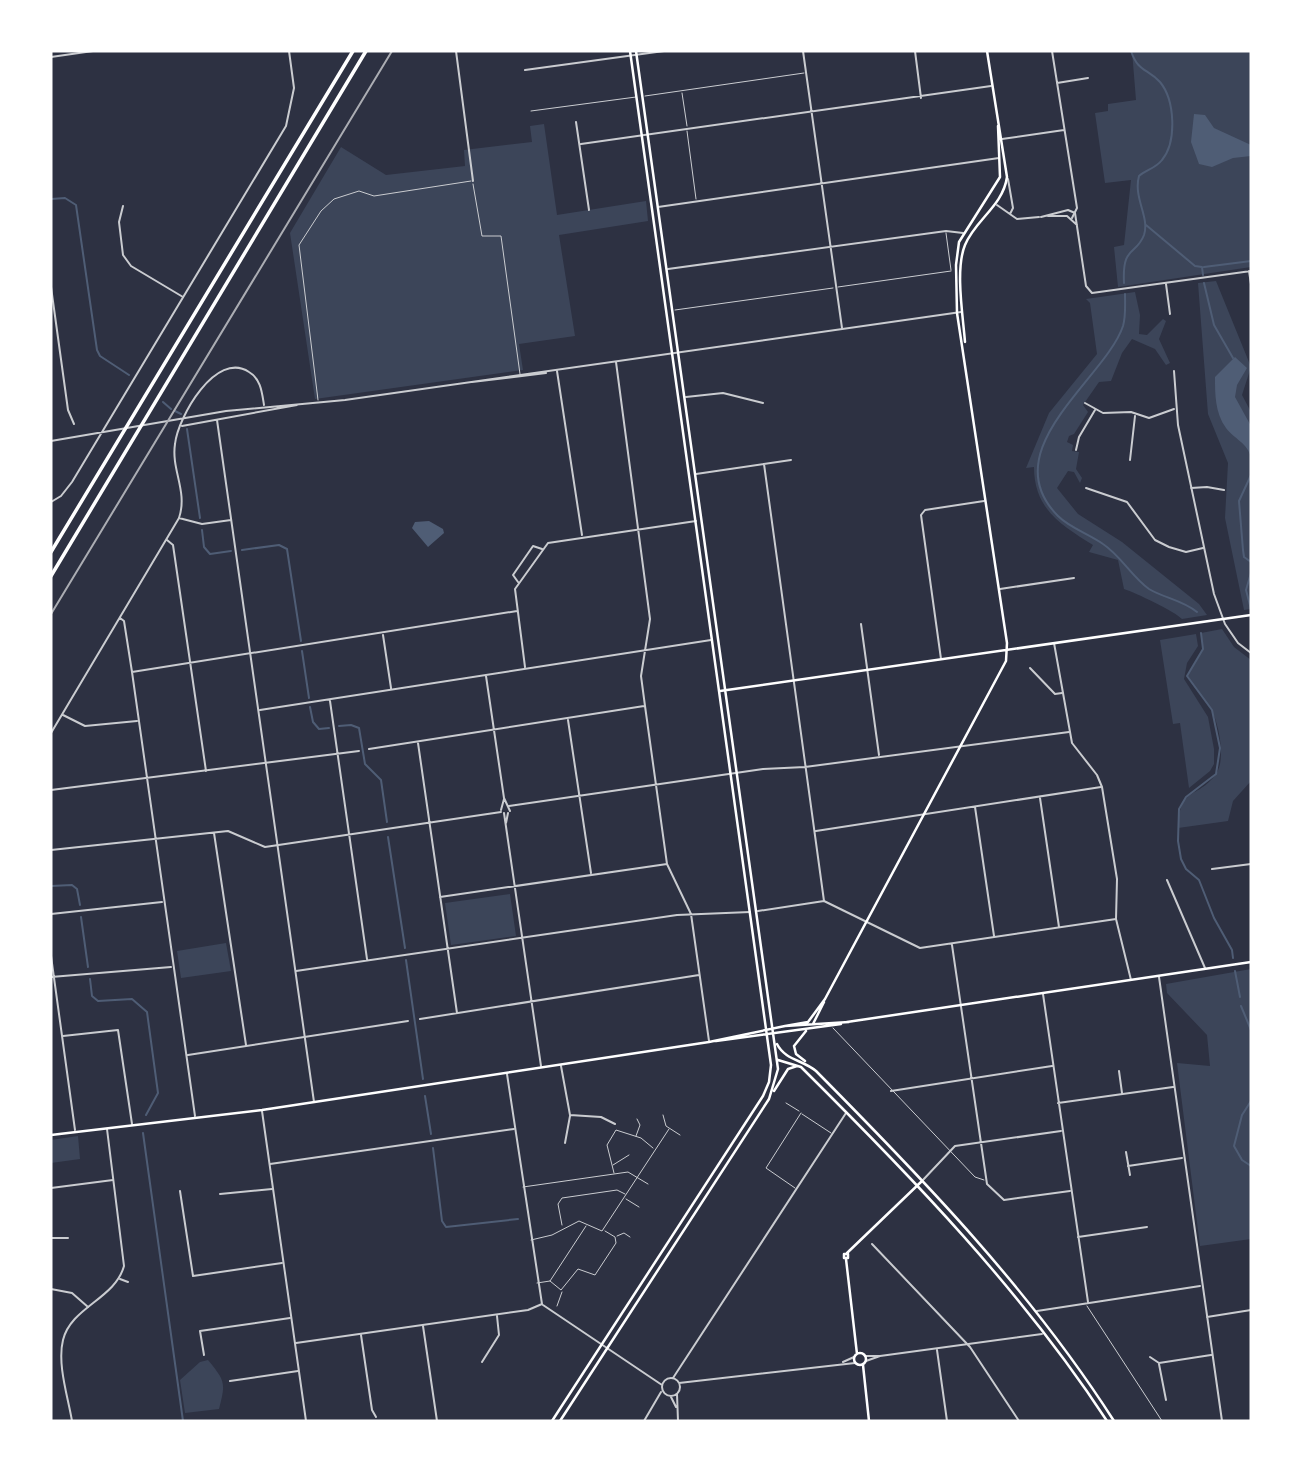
<svg xmlns="http://www.w3.org/2000/svg" width="1302" height="1472" viewBox="0 0 1302 1472" font-family="Ubuntu,sans-serif">
<style>
.green{fill:#3c4559}
.water{fill:#4f5d75}
.lines{fill:none;stroke-linecap:round;stroke-linejoin:round}
.stream{stroke:#4f5d75;stroke-width:2}
.service{stroke:#caccd0;stroke-width:1}
.minor{stroke:#caccd0;stroke-width:2}
.tertiary{stroke:#caccd0;stroke-width:2}
.secondary{stroke:#fff;stroke-width:2.5}
.motorway{stroke:#fff;stroke-width:3.5}
.rail{stroke:#abadb3;stroke-width:2}
</style>
<rect width="100%" height="100%" fill="#2d3142"/>
<path class="green" d="M1132 51H1251V267L1118 287 1114 247 1124 245 1131 180 1105 183 1095 113 1108 111V104L1136 100Z
M544 124 557 215 646 201 648 221 559 235 575 336 519 344 523 370 315 399 290 233 341 147 386 175 465 166 464 150 532 142 530 126Z
M1216 281 1251 367 1242 395 1251 412V609L1244 610 1225 518 1228 463 1208 414 1198 283Z
M1135 292 1140 315 1139 334 1147 335 1163 319 1166 321 1159 339 1170 363 1166 365 1155 349 1132 339 1122 353 1111 381 1099 382 1083 405 1088 412 1074 434 1069 436 1067 442 1073 445 1072 451 1079 452 1076 469 1082 478 1080 483 1074 472 1068 471 1057 488 1078 514 1122 542 1199 604 1207 615 1182 619C1174 611 1136 593 1124 589L1118 560 1089 552 1093 545C1061 525 1034 509 1034 467L1026 468 1049 413 1097 354 1090 303 1086 299Z
M1222 629 1234 647 1251 660V781L1233 801 1228 821 1178 828C1180 785 1197 800 1216 774 1226 760 1219 725 1212 711 1206 699 1194 689 1187 676L1203 649 1201 633Z
M1196 634 1198 646 1187 663 1184 679 1208 717 1214 749V764L1210 771 1189 788 1180 723 1173 724 1160 640Z
M510 894 516 936 451 945 445 903Z
M226 943 231 971 181 978 177 951Z
M1251 969V1239L1200 1246 1177 1063 1210 1066 1207 1035 1167 993 1166 984Z
M78 1136 80 1159 51 1163V1140Z
M208 1360C225 1381 226 1382 219 1409L185 1413 180 1380 200 1362Z"/>
<path class="water" d="M1194 114 1205 115 1214 128 1251 145V156L1233 158 1212 167 1199 164 1191 142Z
M1235 357 1247 368 1237 385 1235 397 1251 426V458C1248 443 1234 439 1226 428 1215 413 1215 394 1215 377Z
M429 521 443 529 444 533 428 547 412 528 415 522Z"/>
<g class="lines">
<path class="stream" d="M51 199 65 198 76 205 97 350 100 356 129 375
M1146 225 1195 266 1202 267 1203 275
M1204 267 1251 261
M1124 283C1122 245 1136 256 1144 235 1150 217 1133 198 1139 176 1146 170 1156 168 1162 160 1177 142 1175 100 1160 82 1147 68 1138 72 1131 51
M1204 283 1214 325 1233 358
M1125 294C1125 304 1126 316 1123 326 1106 378 992 450 1058 516 1070 528 1089 534 1103 544 1121 556 1132 577 1149 589 1164 598 1182 600 1197 612
M163 402 171 409
M175 411 181 414
M187 429 200 518
M1251 475 1239 501 1243 550 1244 557 1251 562
M202 530 204 547 210 554 231 551
M242 550 279 545 287 549 301 641
M1251 573 1246 590 1251 609
M1201 633 1203 649 1187 676 1212 710 1220 748 1216 774 1186 797 1179 809 1178 841 1181 859 1186 869 1199 880 1214 918 1232 950 1233 958
M302 651 309 698
M310 707 313 722 319 729 329 728
M339 726 351 725 359 728 365 764 381 780 387 822
M388 837 405 948
M51 886 72 885 77 889 80 905
M81 917 88 967
M406 960 423 1079
M1235 971 1240 997
M90 979 92 996 98 1001 132 999 147 1012 158 1093 146 1115
M1241 1006 1251 1030
M425 1096 431 1134
M1251 1101 1242 1115 1234 1146 1242 1160 1251 1166
M143 1133 183 1421
M433 1148 442 1221 446 1227 518 1219"/>
<path class="service" d="M682 93 687 126
M645 96 804 73
M531 111 636 97
M687 131 696 199
M473 184 482 236H501L520 374
M946 233 951 270
M838 287 951 271
M675 310 833 288
M318 400 299 245 321 211 334 199 359 191 374 196 471 181
M833 1028 975 1177 984 1180
M786 1103 799 1111
M802 1114 831 1133
M663 1115 666 1126 680 1135
M636 1136 640 1125 637 1119
M613 1165 629 1155
M614 1173 607 1145 616 1130 641 1138 653 1148
M523 1187 628 1172 648 1184
M795 1188 766 1168 801 1113
M626 1199 639 1207
M562 1225 558 1204 562 1198 617 1190 625 1194
M617 1236 624 1233 630 1237
M531 1240 552 1235 579 1221 602 1231 669 1129
M550 1281 561 1290 578 1269 595 1275 616 1243 615 1237 605 1231
M537 1283 550 1281 586 1226
M557 1306 562 1292
M1087 1306 1162 1421"/>
<path class="minor" d="M456 51 473 181
M803 51 842 328
M915 51 921 98
M1052 51 1077 208 1072 218
M525 70 664 51
M1057 83 1088 78
M576 122 589 210
M1002 139 1064 130
M581 144 991 86
M123 206 119 222 123 255 131 266 183 297
M658 207 999 158
M668 269 946 231 963 233
M1166 284 1170 314
M51 287 68 410 74 424
M616 362 650 619 641 676 645 706 667 864 691 914 709 1041
M557 371 582 535
M1174 371 1178 425 1214 594 1225 624 1238 643 1251 653
M686 397 723 393 763 403
M1085 403 1103 413 1131 412 1149 418 1174 409
M1076 450 1079 437 1095 410
M1130 460 1135 416
M764 464 824 901
M696 474 791 460
M1086 488 1127 502 1155 540 1169 547 1186 552 1203 548
M1191 488 1207 487 1224 490
M167 540 173 545 206 771
M518 582 513 575 533 546 542 549
M1000 589 1074 578
M120 618 124 621 132 672 195 1116
M861 624 879 755
M383 635 391 688
M941 659 921 515 925 510 984 501
M525 667 515 589 548 543 696 521
M1030 668 1055 694 1062 693
M132 672 517 611
M486 676 504 798 510 811
M330 701 367 959
M260 710 711 640
M63 715 85 726 137 721
M568 720 591 873
M51 733 179 518
M418 743 457 1013
M369 749 644 706
M51 790 359 751
M1040 798 1059 927
M509 806 763 769 805 767 1069 732
M975 807 994 936
M501 810 504 799
M504 813 541 1066
M506 823 508 813
M816 831 1101 787
M214 833 246 1045
M51 850 228 831 265 847 501 812
M1212 869 1251 864
M1167 880 1205 968
M440 897 667 864
M758 911 824 901 920 948 1116 919
M51 914 162 902
M952 945 987 1184 1004 1200 1070 1191
M51 956 75 1130
M296 971 677 915 750 912
M51 977 171 967
M1159 977 1222 1421
M1043 994 1088 1302
M420 1019 699 975
M63 1036 118 1030 132 1124
M188 1055 408 1021
M561 1066 570 1115 601 1117 615 1124
M1119 1071 1122 1093
M891 1091 1052 1066
M1058 1103 1173 1087
M565 1143 570 1116
M1126 1152 1130 1175
M270 1164 514 1129
M1128 1166 1182 1158
M922 1181 955 1146 1061 1131
M51 1188 113 1180
M180 1191 193 1276 282 1263
M220 1194 272 1189
M1078 1237 1147 1227
M51 1238H68
M872 1244 970 1347 1019 1421
M120 1279 128 1282
M51 1289 72 1293 88 1307
M1037 1311 1200 1286
M1207 1317 1251 1310
M423 1326 437 1421
M361 1335 372 1410 376 1417
M937 1350 947 1421
M204 1355 200 1331 290 1318
M1150 1357 1159 1363 1211 1355
M482 1362 499 1335 497 1316
M1159 1364 1166 1400
M230 1381 298 1371"/>
<path class="tertiary" d="M51 57 93 51
M1008 179 1013 208 1010 214
M997 205 1017 219 1039 217
M1048 216H1067L1077 225
M1041 217 1068 210 1075 213 1086 286 1092 293 1251 271
M1249 271 1251 284
M472 382 546 373
M217 420 314 1102
M182 426 297 405
M51 441 226 411 345 400 961 312
M51 502 61 496 72 482 286 126 294 88 289 51
M231 520 202 524 179 518C188 491 171 470 175 444 178 417 216 350 249 372 261 379 262 393 264 405
M1054 643 1072 743 1097 775 1102 787 1117 879 1116 919 1131 980
M507 1074 542 1304
M262 1111 306 1421
M543 1305 662 1385
M296 1343 528 1310 542 1304
M865 1356H879
M866 1361 880 1356 1042 1334
M843 1362 854 1357
M662 1387a9 9 0 1 1 18 0a9 9 0 1 1-18 0Z
M673 1378 846 1113
M679 1383 855 1363
M677 1394 678 1421
M671 1397 676 1407
M72 1421C68 1397 57 1364 63 1340 71 1307 115 1299 124 1266L107 1129
M644 1421 661 1392"/>
<path class="secondary" d="M965 342C963 316 955 269 965 245 975 220 1003 206 1007 177L987 51
M720 691 1251 615
M847 1022 1251 962
M813 1024 824 1002
M785 1026 808 1022 825 999 1006 661 1007 643 957 313 956 265 959 242 1000 177 998 126
M716 1041 841 1024
M777 1044C785 1060 803 1060 816 1071 924 1180 1031 1291 1114 1421
M778 1060 801 1067C911 1176 1022 1291 1107 1421
M805 1061 796 1054 794 1046 806 1031
M774 1091 788 1069 797 1066
M51 1135 262 1110 709 1042 785 1026 849 1022
M847 1253 922 1181
M844 1254H848V1258H844Z
M846 1259 857 1354
M854 1359a6 6 0 1 1 12 0a6 6 0 1 1-12 0Z
M863 1365 869 1421
M552 1421 763 1096 769 1082 771 1065 630 51
M560 1421 769 1099 778 1069 636 51"/>
<path class="motorway" d="M51 552 353 51
M51 576 366 51"/>
<path class="rail" d="M51 614 392 51"/>
</g>
<rect width="1302" height="1472" fill="none" stroke="#ffffff" stroke-width="105"/>
</svg>
